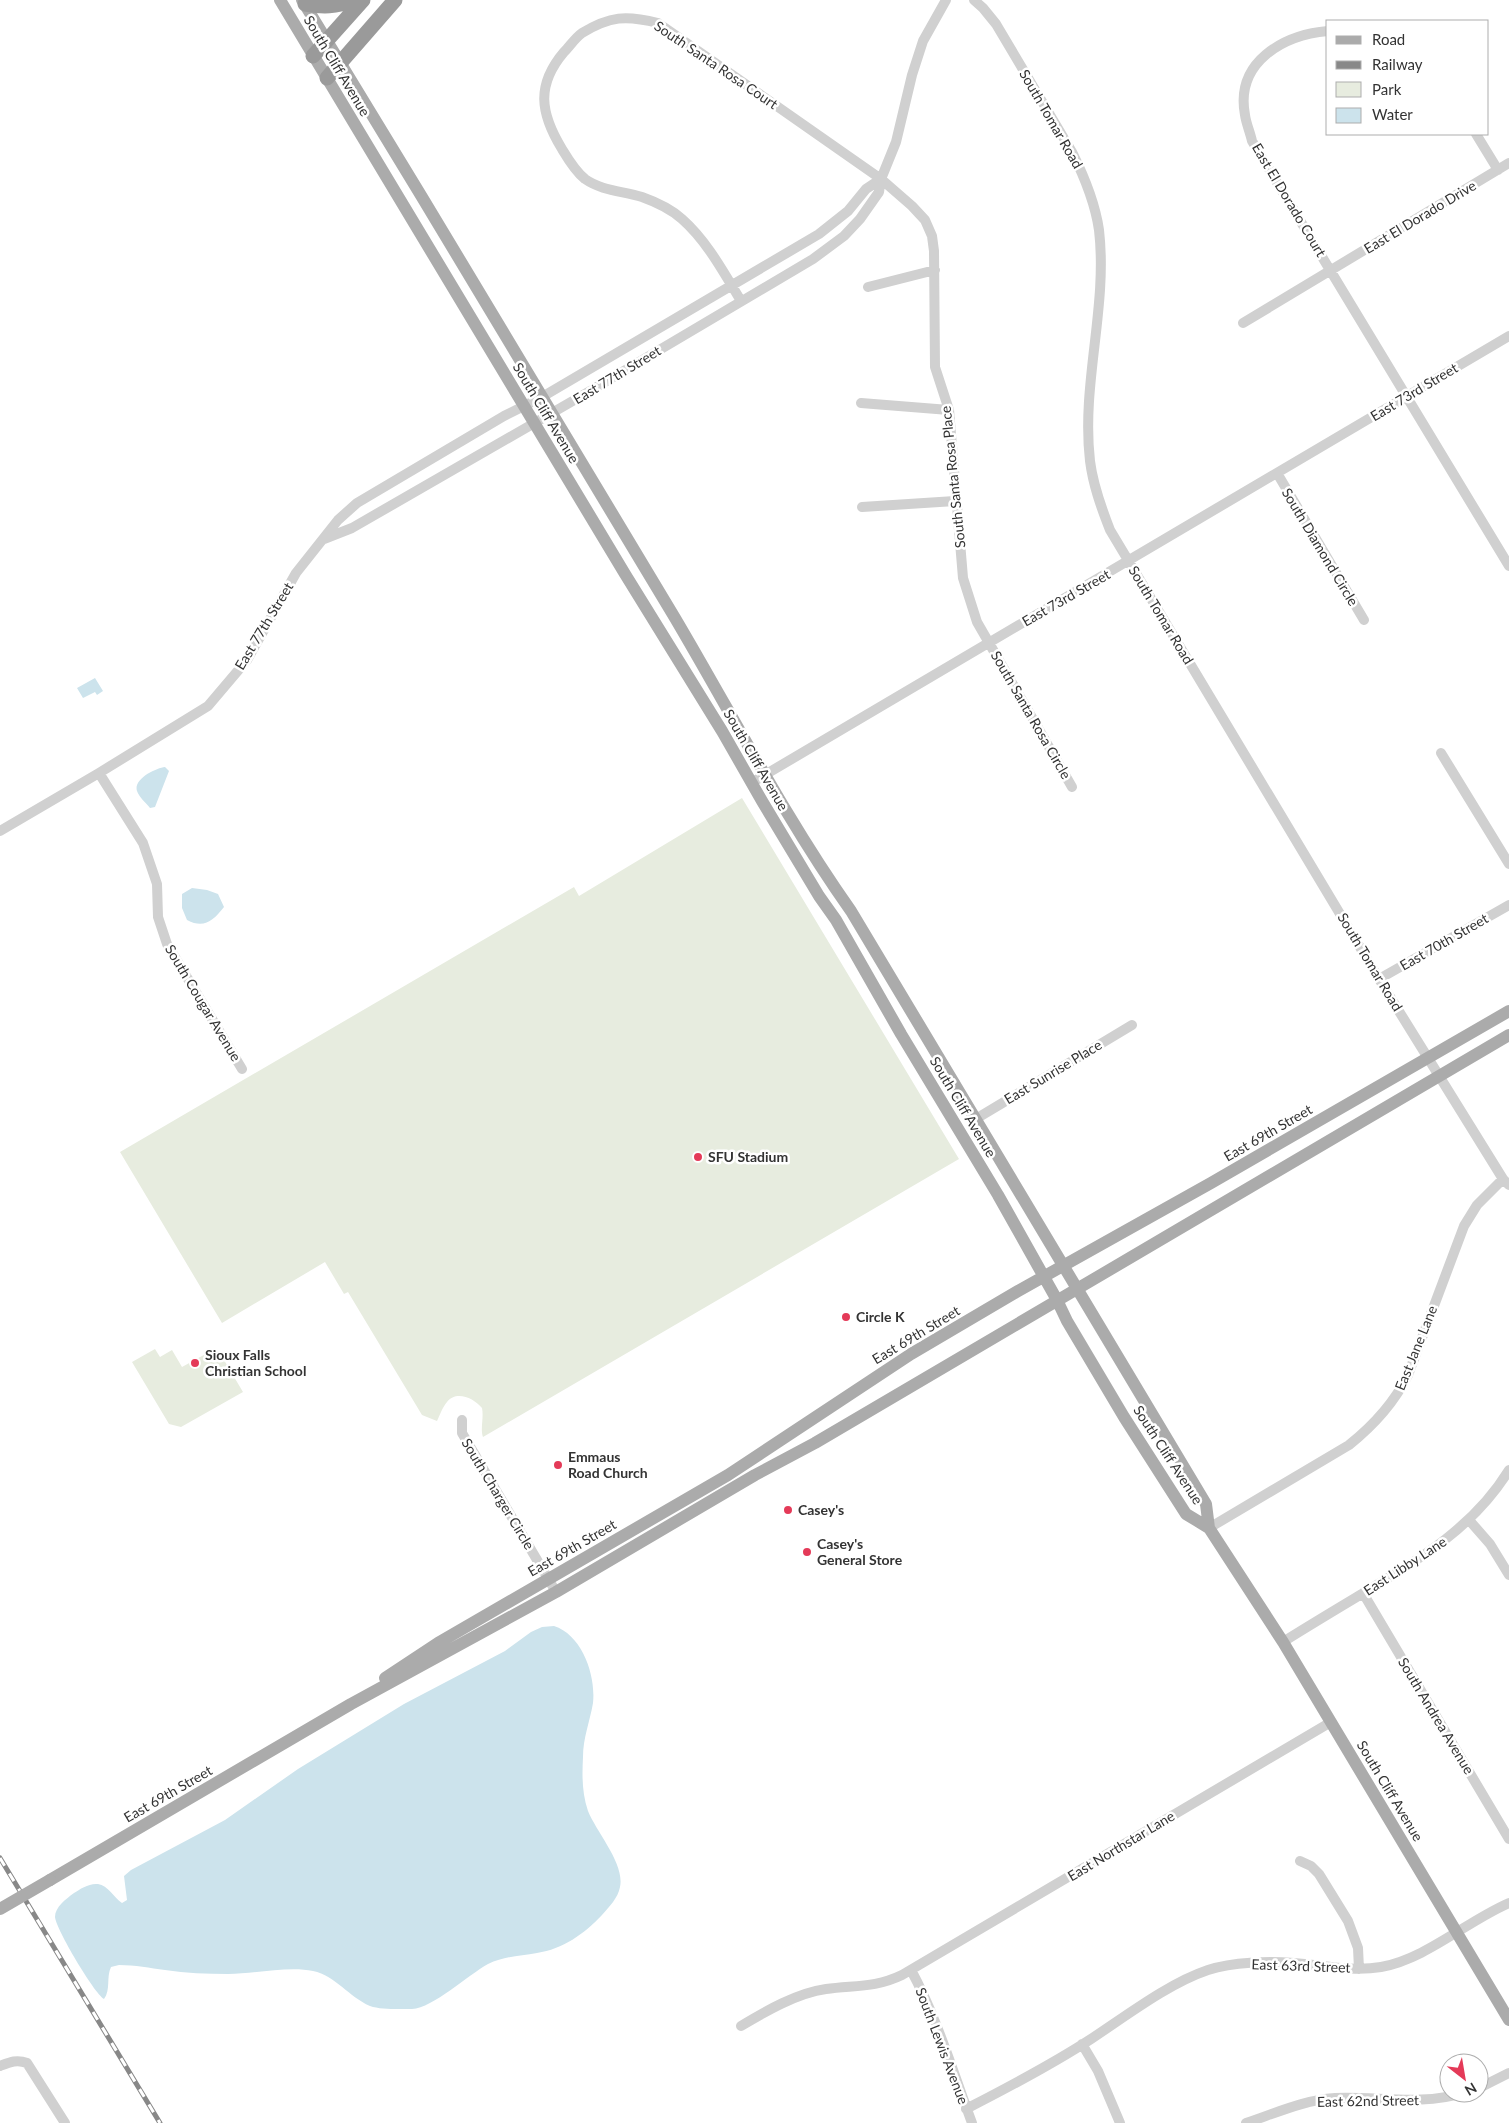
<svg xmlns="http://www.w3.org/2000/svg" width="1509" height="2123" viewBox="0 0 1509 2123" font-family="Lato,sans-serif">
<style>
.green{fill:#e7ecdf}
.water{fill:#cce3ec}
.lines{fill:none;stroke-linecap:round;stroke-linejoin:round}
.minor{stroke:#d0d0d0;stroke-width:10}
.major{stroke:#ababab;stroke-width:12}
.highway{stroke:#9a9a9a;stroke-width:15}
.rail-casing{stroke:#888;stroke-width:5}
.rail{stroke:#fff;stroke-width:3;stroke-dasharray:9;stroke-linecap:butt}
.major-bridge{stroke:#ababab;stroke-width:12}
.poi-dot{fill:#e43a58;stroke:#fff;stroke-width:2}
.labels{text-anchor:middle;stroke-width:5;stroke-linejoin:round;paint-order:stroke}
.street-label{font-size:14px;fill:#333;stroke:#fff}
.poi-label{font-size:14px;font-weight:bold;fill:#333;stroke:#fff;text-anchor:start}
</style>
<rect width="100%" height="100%" fill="#fff"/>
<path class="green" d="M742 798 959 1159 483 1437C480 1429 484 1418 482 1408 474 1398 456 1390 447 1402 442 1408 440 1415 437 1421L422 1415 348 1292 344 1294 325 1262 222 1323 120 1152 574 887 579 896Z
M155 1349 160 1357 172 1350 182 1367 211 1351 221 1355 243 1392 181 1427 169 1424 132 1362Z"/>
<path class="water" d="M95 678 103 691 97 695 95 692 83 698 77 688Z
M165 767 169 771 155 807 150 808C146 803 139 797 137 791 133 779 156 768 165 767Z
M192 888 207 890 218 894 224 907C213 921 204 929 187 920L182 908V894Z
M554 1626C582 1635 596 1675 593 1703 590 1721 583 1738 583 1757 582 1776 582 1793 588 1811 597 1833 625 1864 620 1887 618 1898 609 1907 602 1915 584 1934 563 1949 537 1953 520 1956 504 1956 488 1964 468 1975 433 2008 412 2009 401 2009 381 2010 370 2006 349 1997 336 1976 313 1971 288 1966 254 1974 228 1974 207 1974 186 1973 165 1970 150 1968 135 1965 119 1965L111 1967C106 1977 111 1990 104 1999 94 1993 56 1929 55 1917 55 1907 66 1899 74 1893 80 1889 89 1883 98 1884 108 1885 114 1898 122 1903L127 1900 124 1876 131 1870 225 1820 298 1769 404 1704 505 1651 531 1632 542 1627Z"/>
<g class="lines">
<path class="minor" d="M974 0 983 8 996 24 1072 152C1084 176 1095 202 1099 230 1108 307 1081 384 1090 461 1093 485 1101 507 1110 530L1379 979 1503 1179 1509 1185
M1328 31C1283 35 1235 62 1245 115 1246 123 1250 132 1252 141L1509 566
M1476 134 1498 170
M868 287 935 270
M741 301C724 273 707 241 682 219 671 209 656 202 642 197 623 191 602 191 585 179 575 171 568 159 562 149 540 113 536 85 564 52 570 46 575 38 582 33 610 16 626 15 658 23L881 179 912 206 925 220 932 236 934 251 935 367 949 410 963 578 977 622 1072 787
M1243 323 1509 163
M861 403 949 410
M1277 473 1364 620
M862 507 955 501
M324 539 352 528 590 391 813 259 844 236 860 219 879 192 881 179 896 142 912 75 923 41 946 0
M1441 753 1509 864
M99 773 143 843 157 884 158 917 167 944 242 1069
M751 783 1509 336
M0 831 99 773 208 706 247 660 296 573 338 520 357 503 504 416 542 397 819 234 848 211 866 189 881 179
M1379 979 1509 905
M974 1120 1132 1025
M462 1420V1433L556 1592
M1469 1520 1490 1544 1509 1575
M1209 1528 1349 1445C1374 1425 1394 1403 1408 1375L1464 1226 1477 1205 1503 1179
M1363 1593 1509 1839
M1283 1642C1310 1625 1337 1609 1365 1592 1420 1559 1474 1527 1509 1470
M1300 1861 1311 1866 1319 1874 1348 1921 1358 1948 1359 1969
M911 1970C937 2018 953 2072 972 2123
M741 2026C766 2011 797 1993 826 1989 854 1985 875 1988 902 1975L1331 1722
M1082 2044 1098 2071 1120 2123
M0 2066C10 2062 17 2059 27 2063L65 2123
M1479 2088 1509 2073
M966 2109C1009 2087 1051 2065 1091 2039 1126 2016 1169 1983 1208 1970 1233 1962 1268 1961 1294 1963 1323 1965 1352 1972 1381 1967 1426 1959 1467 1921 1509 1903
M1246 2123C1276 2113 1304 2100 1335 2098 1378 2096 1421 2106 1463 2093"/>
<path class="major" d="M280 0 625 574 722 731 762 801 819 896 836 920 901 1034 998 1195 1057 1300 1067 1321 1124 1417 1186 1514 1209 1528 1283 1642 1509 2020
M302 0C428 205 551 412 675 618 733 716 785 818 851 911L1206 1504 1209 1528
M385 1678 438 1643 728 1475 911 1354 1018 1291 1211 1183 1509 1011
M50 1880 351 1704 556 1592 755 1475 815 1443 1509 1035"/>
<path class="highway" d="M305 4C323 7 336 7 353 0
M313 56 363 0
M327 78 395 0"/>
<g class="rail-casing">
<path id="rail" d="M0 1858 160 2123"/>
</g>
<use href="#rail" class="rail"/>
<path class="major-bridge" d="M0 1909 50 1880"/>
</g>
<g class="poi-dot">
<circle cx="698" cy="1157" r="5"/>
<circle cx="846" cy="1317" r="5"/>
<circle cx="195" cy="1363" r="5"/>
<circle cx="558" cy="1465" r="5"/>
<circle cx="788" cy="1510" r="5"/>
<circle cx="807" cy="1552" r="5"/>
</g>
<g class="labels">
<g class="street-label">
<text transform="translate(716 65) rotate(34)" y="5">South Santa Rosa Court</text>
<text transform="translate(337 66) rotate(59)" y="5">South Cliff Avenue</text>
<text transform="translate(1051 119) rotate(60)" y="5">South Tomar Road</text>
<text transform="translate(1289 200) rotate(59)" y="5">East El Dorado Court</text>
<text transform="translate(1420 217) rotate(-31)" y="5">East El Dorado Drive</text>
<text transform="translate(617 375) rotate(-31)" y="5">East 77th Street</text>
<text transform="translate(1414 392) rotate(-31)" y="5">East 73rd Street</text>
<text transform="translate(546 413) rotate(59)" y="5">South Cliff Avenue</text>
<text transform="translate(953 477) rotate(-96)" y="5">South Santa Rosa Place</text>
<text transform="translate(1320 547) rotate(59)" y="5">South Diamond Circle</text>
<text transform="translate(1066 598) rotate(-30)" y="5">East 73rd Street</text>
<text transform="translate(1161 615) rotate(59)" y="5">South Tomar Road</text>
<text transform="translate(264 626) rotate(-59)" y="5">East 77th Street</text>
<text transform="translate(1031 715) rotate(60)" y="5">South Santa Rosa Circle</text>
<text transform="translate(756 760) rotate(60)" y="5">South Cliff Avenue</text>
<text transform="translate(1444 942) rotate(-30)" y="5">East 70th Street</text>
<text transform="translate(1370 962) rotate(59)" y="5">South Tomar Road</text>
<text transform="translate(203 1003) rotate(59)" y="5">South Cougar Avenue</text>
<text transform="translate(1053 1072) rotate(-31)" y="5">East Sunrise Place</text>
<text transform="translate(963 1107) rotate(59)" y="5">South Cliff Avenue</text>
<text transform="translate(1268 1133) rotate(-30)" y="5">East 69th Street</text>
<text transform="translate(916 1335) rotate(-31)" y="5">East 69th Street</text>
<text transform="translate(1416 1348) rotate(-68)" y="5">East Jane Lane</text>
<text transform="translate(1168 1455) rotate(57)" y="5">South Cliff Avenue</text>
<text transform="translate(498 1494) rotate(59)" y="5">South Charger Circle</text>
<text transform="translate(572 1548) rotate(-30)" y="5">East 69th Street</text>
<text transform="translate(1405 1566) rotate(-33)" y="5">East Libby Lane</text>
<text transform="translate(1436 1716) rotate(59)" y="5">South Andrea Avenue</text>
<text transform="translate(1390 1791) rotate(59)" y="5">South Cliff Avenue</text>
<text transform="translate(168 1794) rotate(-30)" y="5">East 69th Street</text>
<text transform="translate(1121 1846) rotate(-31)" y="5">East Northstar Lane</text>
<text transform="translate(1301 1966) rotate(2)" y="5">East 63rd Street</text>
<text transform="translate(942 2046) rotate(69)" y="5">South Lewis Avenue</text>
<text transform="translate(1368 2101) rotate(-1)" y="5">East 62nd Street</text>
</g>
<g class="poi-label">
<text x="708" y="1162">SFU Stadium</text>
<text x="856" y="1322">Circle K</text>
<text x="205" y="1360">Sioux Falls<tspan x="205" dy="16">Christian School</tspan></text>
<text x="568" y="1462">Emmaus<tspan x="568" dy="16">Road Church</tspan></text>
<text x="798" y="1515">Casey's</text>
<text x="817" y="1549">Casey's<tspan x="817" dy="16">General Store</tspan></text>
</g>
</g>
<rect x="1326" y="20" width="162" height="115" fill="#ffffff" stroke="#adadad"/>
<rect x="1336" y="36" width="25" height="8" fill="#ababab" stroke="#adadad"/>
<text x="1372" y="45" font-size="15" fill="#333333">Road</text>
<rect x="1336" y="61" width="25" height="8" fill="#888888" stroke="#adadad"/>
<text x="1372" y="70" font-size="15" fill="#333333">Railway</text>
<rect x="1336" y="82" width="25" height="15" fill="#e7ecdf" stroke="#adadad"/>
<text x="1372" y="95" font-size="15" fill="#333333">Park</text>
<rect x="1336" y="108" width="25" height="15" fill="#cce3ec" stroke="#adadad"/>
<text x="1372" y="120" font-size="15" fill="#333333">Water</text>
<g transform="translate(1464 2078) rotate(149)"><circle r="24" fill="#ffffff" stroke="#adadad"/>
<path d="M0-4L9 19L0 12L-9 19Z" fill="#e43a58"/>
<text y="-8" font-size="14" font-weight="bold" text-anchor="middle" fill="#333333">N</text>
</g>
</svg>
